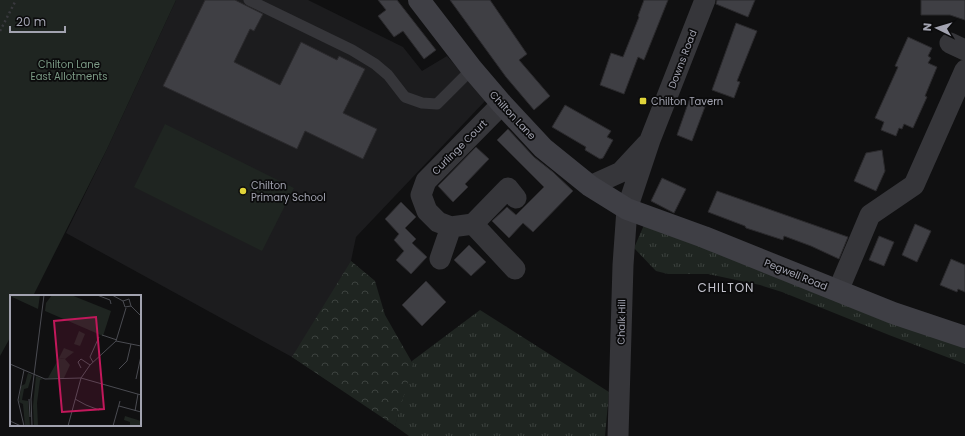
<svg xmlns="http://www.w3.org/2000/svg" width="965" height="436" viewBox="0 0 965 436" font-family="Poppins,sans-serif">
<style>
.built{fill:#1c1c1e}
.grass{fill:url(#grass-tufts)}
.forest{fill:url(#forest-crowns)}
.garden{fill:#1f2521}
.building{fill:#3f3f44;stroke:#2b2a2d}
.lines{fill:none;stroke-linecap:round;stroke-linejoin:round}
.path{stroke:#39393e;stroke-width:2.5;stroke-dasharray:2 3;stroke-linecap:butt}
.lane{stroke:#36363a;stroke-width:11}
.street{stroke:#36363a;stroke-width:21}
.secondary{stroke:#3f3f45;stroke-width:22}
.poi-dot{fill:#e0d439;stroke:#0b0b0c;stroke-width:1.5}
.labels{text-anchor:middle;stroke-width:3.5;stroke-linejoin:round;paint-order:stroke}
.street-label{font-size:10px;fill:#a2a3b0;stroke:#0b0b0c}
.park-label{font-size:10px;fill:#7b9a85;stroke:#0b0b0c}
.poi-label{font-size:10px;fill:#a2a3b0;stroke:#0b0b0c;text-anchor:start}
.quarter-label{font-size:12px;letter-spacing:1px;fill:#c3c3cd;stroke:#0b0b0c}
.inset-road{fill:none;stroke:#4a4b51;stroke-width:1}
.view{fill:#c2185b;fill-opacity:0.15;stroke:#c2185b;stroke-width:2}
.inset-edge{fill:none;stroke:#a2a3b0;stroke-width:2}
</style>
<defs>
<pattern id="grass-tufts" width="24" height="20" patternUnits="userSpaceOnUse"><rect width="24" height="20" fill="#1f2521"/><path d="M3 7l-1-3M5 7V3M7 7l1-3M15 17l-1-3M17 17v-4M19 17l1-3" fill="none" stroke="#3c423f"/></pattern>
<pattern id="forest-crowns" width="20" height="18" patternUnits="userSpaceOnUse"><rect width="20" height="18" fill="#1f2521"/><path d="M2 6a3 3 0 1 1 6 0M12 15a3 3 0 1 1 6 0" fill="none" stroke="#3c423f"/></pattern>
</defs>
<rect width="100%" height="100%" fill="#101011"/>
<path class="built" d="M176 0H308L403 47 422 71 447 56 486 100 356 237 351 261 375 281 337 387 292 357 66 233 107 149Z"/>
<path class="grass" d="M644 225 965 345V364L889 335 782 292 760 285 708 274H668L656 271 634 248Z
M480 310 609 392 605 436H409L395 426 412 361Z"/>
<path class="forest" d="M351 261 375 281 385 315 413 364 395 426 292 357Z"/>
<path class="garden" d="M0 0H176L107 149 33 296H11V336L0 356Z
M165 124 294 188 262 251 134 187Z"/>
<path class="building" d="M205 0H235L263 14 254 31 250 29 234 62 280 85 301 42 337 60 339 56 365 69 343 113 377 129 363 159 305 131 297 149 163 86Z
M378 0H397L436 50 424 59 403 31 394 37 378 16 386 10Z
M450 0H490L527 54 519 60 550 96 534 110 506 77Z
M644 0H668L644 60 638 57 624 94 600 85 611 53 623 57 639 17 638 16Z
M717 0H755L748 17 716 4Z
M921 0H965V20L950 15H921Z
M736 23 757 31 737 81 740 82 734 98 712 90Z
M908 37 932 48 928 56 931 58 928 63 937 67 925 96 927 97 913 128 904 124 902 129 899 128 896 136 881 130 884 122 875 118 898 67 895 66Z
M690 98 706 104 692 141 677 135Z
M565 105 611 131 607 137 613 140 603 158 600 159 585 150 586 147 552 127Z
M508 129 534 157 553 172 573 191 533 232 523 223 509 238 492 221 507 207 516 215 544 187 497 140Z
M476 147 489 159 465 184 468 187 453 202 438 186Z
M882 150 885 171 876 191 854 181 866 153Z
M662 178 686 189 674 213 651 201Z
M717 191 848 237 839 259 811 246 784 236 783 240 746 228 745 226 708 212Z
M401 202 416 217 405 228 416 239 412 243 427 257 411 274 396 260 404 251 394 240 399 234 385 219Z
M915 224 931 231 917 262 902 255Z
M879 236 894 242 884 266 869 260Z
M469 245 486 262 471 276 454 260Z
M951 259 965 265V292L958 289 957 292 940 285Z
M426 281 446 302 422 326 402 305Z"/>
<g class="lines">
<path class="path" d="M0 31 16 0"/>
<path class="lane" d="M249 0 352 50 375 64 388 75 405 97 422 103 437 104 472 69"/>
<path class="street" d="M950 43 965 50
M502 104 426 181 421 195 427 211 438 222 451 227 473 224 508 188 516 198
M590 186 621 172 647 144
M473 224 515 269
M440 259 451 227
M838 291 870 215 914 185 965 70
M618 436 623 265 627 209 650 140 705 0"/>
<path class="secondary" d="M419 0 472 69 502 104 543 148 590 186 627 209 704 237 893 313 965 337"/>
</g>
<g class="poi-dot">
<rect x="639" y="97" width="8" height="8" rx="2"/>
<circle cx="243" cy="191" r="4"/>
</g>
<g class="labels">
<g class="street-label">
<text transform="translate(682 59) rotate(-69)" y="4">Downs Road</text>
<text transform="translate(513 115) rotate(47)" y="4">Chilton Lane</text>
<text transform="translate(459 147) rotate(-45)" y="4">Curlinge Court</text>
<text transform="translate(796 274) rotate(22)" y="4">Pegwell Road</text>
<text transform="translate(621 322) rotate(-89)" y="4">Chalk Hill</text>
</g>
<g class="park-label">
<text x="69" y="68">Chilton Lane<tspan x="69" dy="12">East Allotments</tspan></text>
</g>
<g class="poi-label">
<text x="651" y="105">Chilton Tavern</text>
<text x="251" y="189">Chilton<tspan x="251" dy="12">Primary School</tspan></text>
</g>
<g class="quarter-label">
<text x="726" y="292">CHILTON</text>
</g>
</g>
<g transform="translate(10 295)">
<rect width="131" height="131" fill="#101011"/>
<path d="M49 63 55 64 60 70 54 83H38ZM18 78 22 80 18 93 14 94 12 105 18 106 20 131H15L13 109 9 107 11 91 15 89ZM26 81 33 84 30 85 27 108 28 131H24L23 111ZM115 121 131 126V131L120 130V127L114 125Z" fill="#1f2521"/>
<path d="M54 53 64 57 55 64 49 63Z" fill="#1f2521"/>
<path d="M0 0H30L28 14 0 1ZM42 0H61L101 16 93 41 35 16 36 8ZM69 36 75 39 70 51 64 49Z" fill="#1f2521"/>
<path class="inset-road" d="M87 0 100 5 101 9M102 0 113 6M113 6 119 4 121 11M113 6 115 12 121 11M121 11 131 21M92 40 107 45M106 46 131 51M83 67 80 62 89 42M0 69 35 84 71 83 131 100M71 73 68 67 71 64 80 70M109 74 117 66 121 49M126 84 131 61M19 104 20 122M65 104 76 110 89 115 90 113M109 111 131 117M125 116 128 99M0 126 11 131M14 131 8 105 14 75M22 131 21 104 34 0M58 131 71 83 80 70 106 46 116 13M103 131 110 106"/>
<path class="view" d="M86 22 94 114 52 117 44 26Z"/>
<rect width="131" height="131" class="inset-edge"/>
</g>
<g transform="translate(937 28) rotate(275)" stroke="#0b0b0c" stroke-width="3" paint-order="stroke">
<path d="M0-3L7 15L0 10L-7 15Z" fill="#a2a3b0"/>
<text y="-6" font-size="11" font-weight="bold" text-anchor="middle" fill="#a2a3b0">N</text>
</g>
<path d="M10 26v6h55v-6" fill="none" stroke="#a2a3b0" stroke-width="2"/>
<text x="16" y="26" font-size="12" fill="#a2a3b0" stroke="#0b0b0c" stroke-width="3" paint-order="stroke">20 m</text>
</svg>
